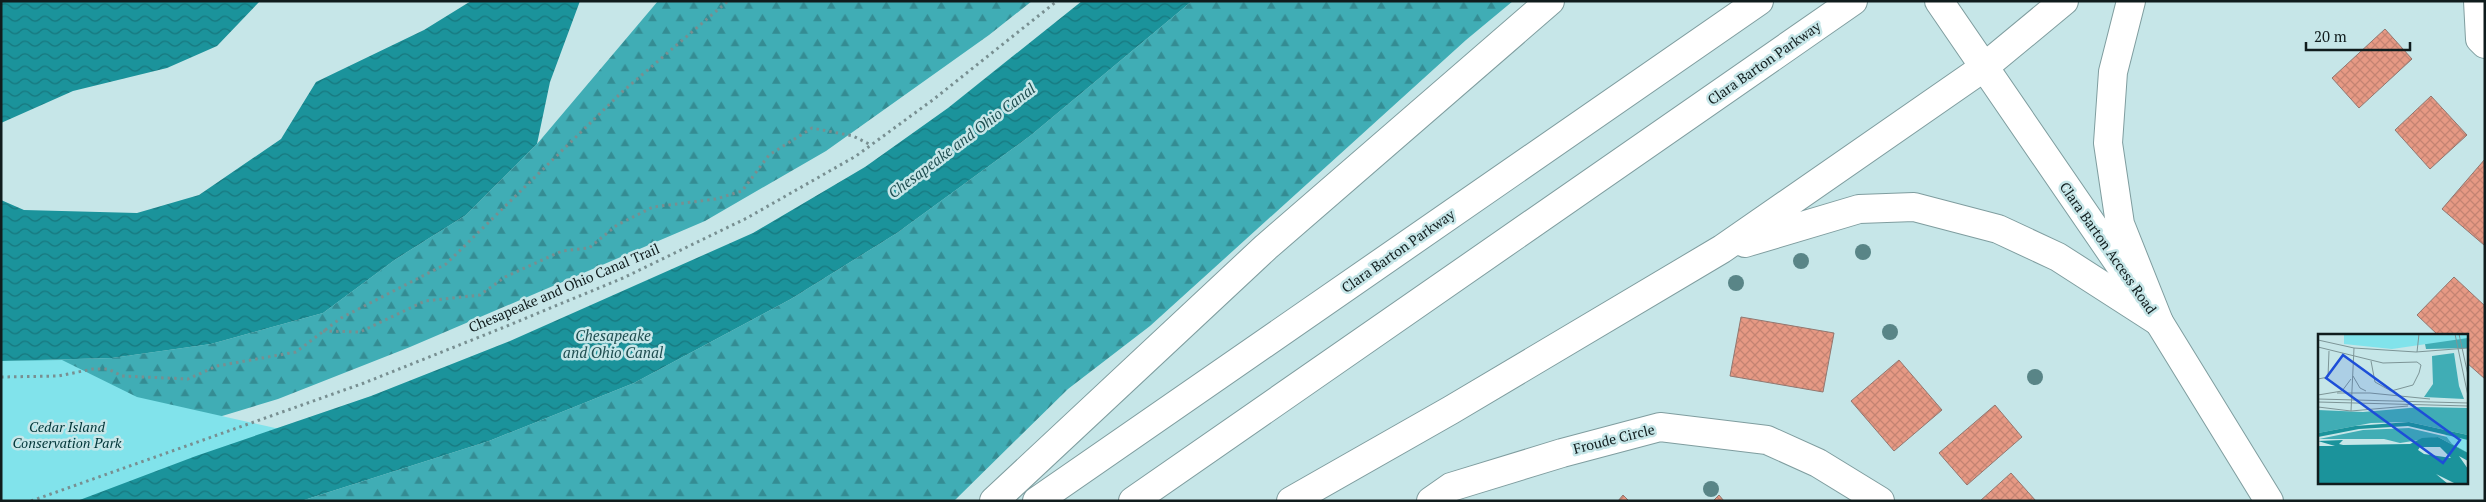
<svg xmlns="http://www.w3.org/2000/svg" width="2486" height="502" viewBox="0 0 2486 502" font-family="'PT Serif',serif">
<style>
.forest{fill:url(#forest-firs)}
.park{fill:#81e3eb}
.water{fill:url(#water-waves)}
.building{fill:url(#building-cross-hatch);stroke:#917770}
.lines{fill:none;stroke-linecap:round;stroke-linejoin:round}
.street-casing{stroke:#7f9d9f;stroke-width:30}
.secondary-casing{stroke:#7f9d9f;stroke-width:30}
.primary-casing{stroke:#7f9d9f;stroke-width:30}
.path{stroke:#788f91;stroke-width:3;stroke-dasharray:2.5 4;stroke-linecap:butt}
.street{stroke:#fff;stroke-width:28}
.secondary{stroke:#fff;stroke-width:28}
.primary{stroke:#fff;stroke-width:28}
.tree{fill:#598587}
.labels{text-anchor:middle;stroke-width:5;stroke-linejoin:round;paint-order:stroke}
.street-label{font-size:14px;fill:#101c1d;stroke:#c6e6e8}
.park-label{font-size:14px;font-style:italic;fill:#003538;stroke:#c6e6e8}
.water-label{font-size:15px;font-style:italic;fill:#204f52;stroke:#c6e6e8}
.inset-road{fill:none;stroke:#7d9597;stroke-width:1}
.view{fill:#1d4ed8;fill-opacity:0.15;stroke:#1d4ed8;stroke-width:2.5}
.inset-edge{fill:none;stroke:#101c1d;stroke-width:2.5}
</style>
<defs>
<pattern id="forest-firs" width="22" height="20" patternUnits="userSpaceOnUse" patternTransform="scale(1.25)"><rect width="22" height="20" fill="#40adb5"/><path d="M5 1l3.5 6h-7zM16 11l3.5 6h-7z" fill="#348c93"/></pattern>
<pattern id="water-waves" width="16" height="10" patternUnits="userSpaceOnUse" patternTransform="scale(1.25)"><rect width="16" height="10" fill="#1b939b"/><path d="M0 5q4-4 8 0t8 0" fill="none" stroke="#17777e"/></pattern>
<pattern id="building-cross-hatch" width="8" height="8" patternUnits="userSpaceOnUse" patternTransform="scale(1.25)"><rect width="8" height="8" fill="#e69984"/><path d="M0 0l8 8M0 8l8-8" fill="none" stroke="#c48372"/></pattern>
</defs>
<rect width="100%" height="100%" fill="#c6e6e8"/>
<path class="forest" d="M658 1H1032L989 35 826 151 705 221 410 347 278 399 53 467 1 361 112 358 211 344 323 313 396 259 466 215 537 144Z
M1192 1H1513L1466 40 1150 326 1068 389 954 501H301L489 441 634 383 791 299 897 233 1030 136Z"/>
<path class="park" d="M62 360 137 397 302 434 120 501H1V361Z"/>
<path class="water" d="M1 1H260L217 46 167 68 73 91 1 123Z
M471 1H580L550 82 537 144 466 215 396 259 323 313 211 344 112 358 1 361V200L24 210 137 213 199 195 281 139 316 82 424 30Z
M1082 1H1192L1030 136 897 233 791 299 634 383 489 441 301 501H77L196 456 371 396 510 341 753 233 865 167 948 108Z"/>
<path class="building" d="M2385 29 2412 59 2359 108 2332 78Z
M2431 96 2467 135 2430 169 2395 130Z
M2485 159V244L2484 245 2442 209Z
M2454 277 2485 306V379L2467 363V336H2439L2417 315Z
M1741 317 1834 333 1823 392 1730 376Z
M1899 360 1942 410 1894 451 1851 401Z
M1995 405 2022 437 1967 485 1939 453Z
M2011 473 2036 501H1980Z
M1623 495 1629 501H1618Z
M1719 495 1724 501H1713Z"/>
<g class="lines">
<g class="street-casing">
<path id="street" d="M2478 1 2480 39 2485 44
M1431 501 1451 487 1562 453 1660 427 1767 440 1818 463 1880 501"/>
</g>
<g class="secondary-casing">
<path id="secondary" d="M1939 1 2159 322 2269 501"/>
</g>
<g class="primary-casing">
<path id="primary" d="M2131 1 2113 72 2108 143 2120 224 2159 322
M1745 243 1859 209 1914 207 1998 229 2058 257 2159 322
M994 501 1266 247 1550 1
M1037 501 1759 1
M1133 501 1853 1
M1291 501 1451 410 1722 249 1983 68 2064 1"/>
</g>
<path class="path" d="M323 331 360 332 425 301 480 295 505 277 562 251 589 248 617 225 653 207 716 199 742 191 769 155 812 128 853 136 871 145
M1 377 58 376 93 369H108L122 376 188 379 217 366 296 352 341 318 446 264 622 92 728 1
M31 501 364 383 502 328 623 278 747 218 856 156 934 99 1057 1"/>
<use href="#street" class="street"/>
<use href="#secondary" class="secondary"/>
<use href="#primary" class="primary"/>
</g>
<g class="tree">
<circle cx="1863" cy="252" r="8"/>
<circle cx="1801" cy="261" r="8"/>
<circle cx="1736" cy="283" r="8"/>
<circle cx="1890" cy="332" r="8"/>
<circle cx="2035" cy="377" r="8"/>
<circle cx="1711" cy="489" r="8"/>
</g>
<g class="labels">
<g class="street-label">
<text transform="translate(1764 63) rotate(-35)" y="5">Clara Barton Parkway</text>
<text transform="translate(2108 248) rotate(55)" y="5">Clara Barton Access Road</text>
<text transform="translate(1398 251) rotate(-35)" y="5">Clara Barton Parkway</text>
<text transform="translate(564 288) rotate(-23)" y="5">Chesapeake and Ohio Canal Trail</text>
<text transform="translate(1614 439) rotate(-14)" y="5">Froude Circle</text>
</g>
<g class="park-label">
<text x="67" y="432">Cedar Island<tspan x="67" dy="16">Conservation Park</tspan></text>
</g>
<g class="water-label">
<text transform="translate(962 141) rotate(-37)" y="5">Chesapeake and Ohio Canal</text>
<text x="613" y="341">Chesapeake<tspan x="613" dy="17">and Ohio Canal</tspan></text>
</g>
</g>
<g transform="translate(2318 334)">
<rect width="150" height="150" fill="#c6e6e8"/>
<path d="M105 0H150V14L108 15ZM136 19 141 52 146 65 106 63 115 50 114 22ZM103 73 150 74V101L91 88 53 89 0 99V76L45 78ZM91 94 138 105 150 119 120 103 82 109 66 105H1L45 96Z" fill="#40adb5"/>
<path d="M26 0H150V4L74 15 26 10ZM125 98 150 105V119L134 110Z" fill="#81e3eb"/>
<path d="M91 88 150 101V106L90 92 41 95 0 103V99L37 92ZM120 103 150 119V127L141 122 150 135V150H138L118 140 130 150H0V112H17L0 107 25 106 21 110 25 111 92 110 104 104ZM102 113H122L133 124 106 120 100 116Z" fill="#1b939b" fill-rule="evenodd"/>
<path class="inset-road" d="M137 0 150 62M141 0 150 41M0 6 36 14 98 18 150 14M0 13 65 29 99 28 103 31 101 39 95 51 73 57 57 48 53 27M99 18 101 0M35 42 42 54 48 57M0 45 10 43 11 17M19 59H52L112 65M0 61 24 57 33 45M0 65 150 69M0 68 150 72M0 73 33 77 90 72M33 77 36 14"/>
<path class="view" d="M25 21 142 106 125 129 8 44Z"/>
<rect width="150" height="150" class="inset-edge"/>
</g>
<rect width="2486" height="502" fill="none" stroke="#101c1d" stroke-width="5"/>
<path d="M2306 42v8h104v-8" fill="none" stroke="#101c1d" stroke-width="2.5"/>
<text x="2314" y="42" font-size="15" fill="#101c1d" stroke="#c6e6e8" stroke-width="4" paint-order="stroke">20 m</text>
</svg>
